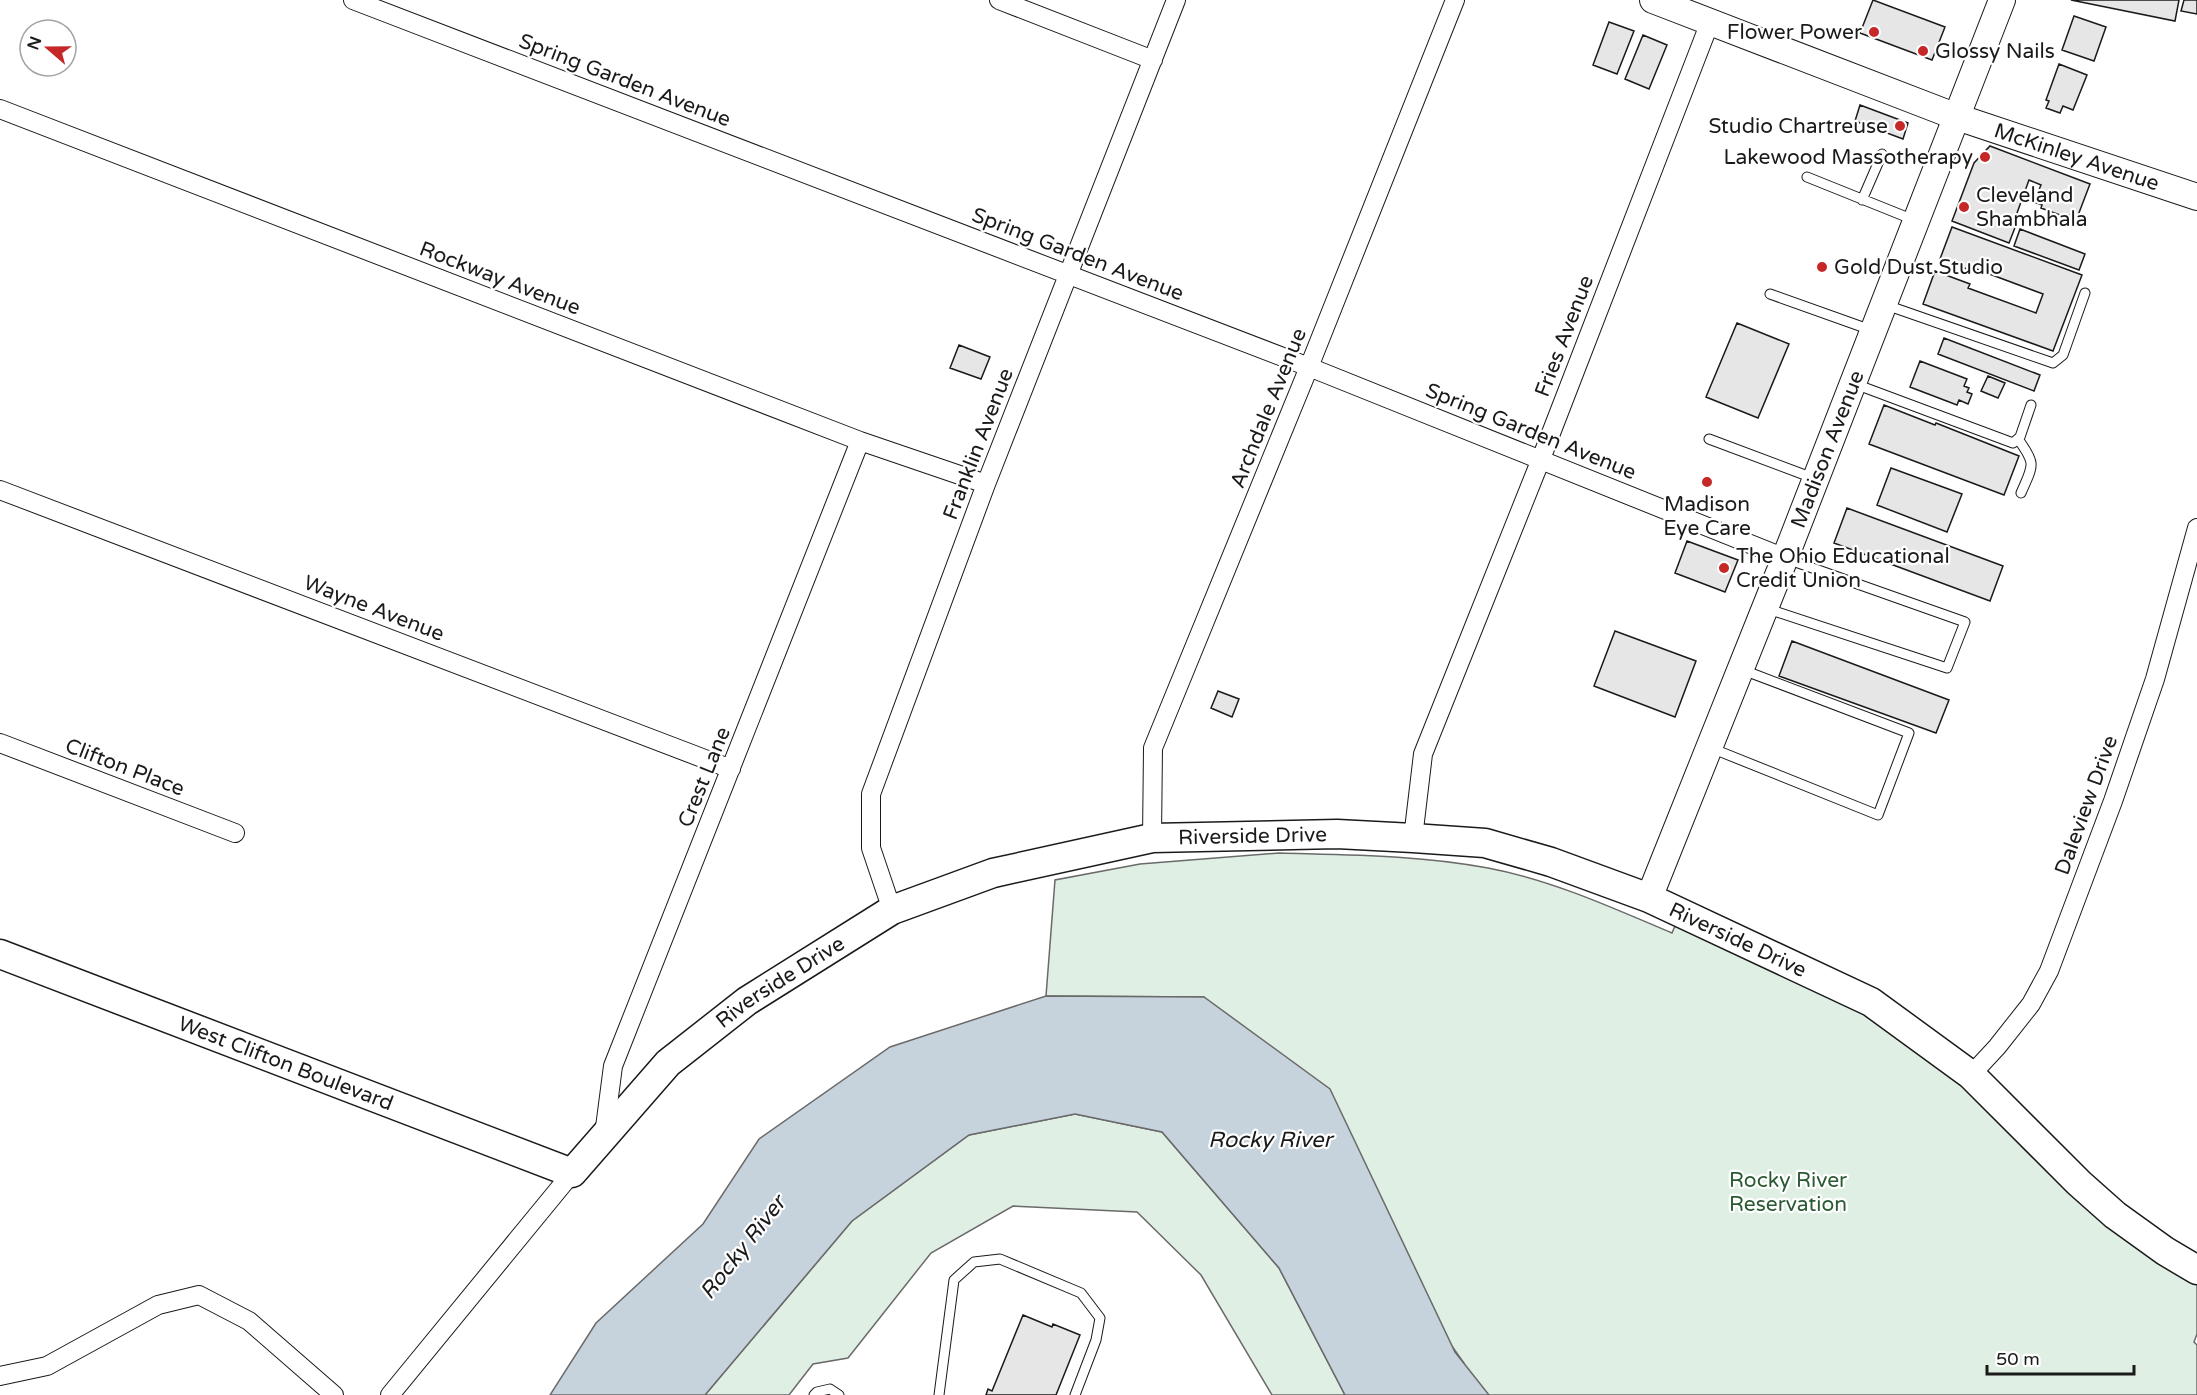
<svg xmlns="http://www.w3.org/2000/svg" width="2197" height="1395" viewBox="0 0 2197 1395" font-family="'Varela Round',sans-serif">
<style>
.green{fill:#e0efe3;stroke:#6a6a6a;stroke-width:1.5}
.water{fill:#c6d2dc;stroke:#6a6a6a;stroke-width:1.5}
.building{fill:#e6e6e6;stroke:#1a1a1a;stroke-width:1.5}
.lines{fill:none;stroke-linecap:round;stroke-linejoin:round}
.lane-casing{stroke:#1a1a1a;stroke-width:11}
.street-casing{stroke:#1a1a1a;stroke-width:20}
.secondary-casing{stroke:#1a1a1a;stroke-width:28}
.primary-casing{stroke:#1a1a1a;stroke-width:31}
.lane{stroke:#fff;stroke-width:9}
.street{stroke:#fff;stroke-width:18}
.secondary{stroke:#fff;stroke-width:26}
.primary{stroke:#fff;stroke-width:28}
.poi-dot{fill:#c62828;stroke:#fff;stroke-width:2}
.labels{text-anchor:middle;stroke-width:4.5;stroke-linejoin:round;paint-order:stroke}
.poi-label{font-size:21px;fill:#1a1a1a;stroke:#fff;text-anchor:start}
.street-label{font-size:21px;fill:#1a1a1a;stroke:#fff}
.park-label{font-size:21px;fill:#2b5a34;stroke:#fff}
.water-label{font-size:22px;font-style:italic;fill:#1a1a1a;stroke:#fff}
</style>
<rect width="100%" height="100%" fill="#fff"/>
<path class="green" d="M1279 853C1349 855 1419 855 1488 868 1552 880 1613 908 1672 933L1680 914 1842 989 2197 1275V1334L2194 1342 2197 1345V1395H1451L1464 1363 1204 997 1046 996 1055 880 1140 864Z
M1075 1114 1162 1132 1279 1268 1345 1395H1272L1201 1275 1137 1212 1013 1206 931 1253 848 1358 813 1364 789 1395H705L852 1221 969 1135Z"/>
<path class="water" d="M1046 996 1204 997 1330 1089 1455 1352 1489 1395H1345L1279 1268 1162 1132 1075 1114 969 1135 852 1221 705 1395H550L596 1323 703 1224 759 1139 890 1047Z"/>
<path class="building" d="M1873 0 1945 27 1932 60 1860 33Z
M2071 0H2179L2175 21Z
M2184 0H2197V14L2181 11Z
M2074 16 2106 27 2094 61 2062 50Z
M1609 22 1634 31 1617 74 1593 65Z
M1643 35 1667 45 1649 89 1625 79Z
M2059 64 2087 75 2073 110 2063 106 2060 113 2046 108 2049 101 2046 100Z
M1860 105 1908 123 1903 139 1855 121Z
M1990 146 2090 184 2077 218 2070 215 2068 218 2041 208 2042 205 2034 202 2041 185 2029 180 2013 224 2016 225 2009 243 1952 221 1974 163Z
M1952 227 2082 275 2053 351 1923 304 1935 271 1970 284 1968 288 2036 313 2043 294 1976 269 1975 272 1940 259Z
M2020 229 2085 254 2079 270 2014 246Z
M1737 323 1789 344 1758 418 1706 397Z
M1944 338 2040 375 2034 391 1938 354Z
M959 345 990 357 981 379 950 368Z
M1920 361 1967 379 1964 386 1969 388 1967 392 1972 394 1968 404 1959 400 1957 405 1910 387Z
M1988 376 2005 383 1998 398 1981 391Z
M1884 405 1935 425 1936 423 2019 456 2004 495 1869 444Z
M1891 468 1962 494 1947 532 1877 505Z
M1847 508 2003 566 1990 601 1834 543Z
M1687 541 1738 560 1725 592 1675 573Z
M1615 631 1696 661 1675 717 1594 686Z
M1792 641 1949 700 1936 733 1779 676Z
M1218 691 1239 699 1232 717 1211 708Z
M1023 1315 1052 1327 1053 1324 1080 1335 1056 1395H986L988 1389 992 1391Z"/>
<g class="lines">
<g class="lane-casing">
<path id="lane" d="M1807 177 1914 220
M1862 200 1882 154
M1770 294 1871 330
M1886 305 2053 363 2063 355 2085 293
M1855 384 2013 443 2020 437 2031 405
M1709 439 1813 478
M2018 439C2037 465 2033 465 2021 493
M1768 609 1947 668 1965 622 1787 559
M1711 748 1878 815 1909 733 1743 670
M814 1395 817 1392 830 1389 839 1395
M939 1395 954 1280 974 1262 1000 1259 1081 1293 1100 1318 1096 1340 1075 1395"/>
</g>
<g class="street-casing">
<path id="street" d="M353 0 1309 367 1785 558
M999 0 1153 60
M0 109 860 441 986 484
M0 490 731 769
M0 743 235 833
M1152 838 1153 748 1309 367 1455 0
M1413 838 1423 754 1541 459 1710 22
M892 910 871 848V794L986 484 1176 0
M1971 1075 1997 1047 2031 1004 2049 971 2113 801 2155 679 2197 528
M604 1135 613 1066 860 441
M0 1376 47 1366 158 1305 199 1295 249 1321 334 1395
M390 1395 572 1173"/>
</g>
<g class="secondary-casing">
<g id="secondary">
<path id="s1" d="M1653 0 1957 117 2197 197"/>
<path id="s2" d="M1649 898 1785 558 2002 0"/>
</g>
</g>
<g class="primary-casing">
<g id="primary">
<path id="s3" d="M0 954 572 1173 668 1063 747 1001 892 910 993 873 1152 838 1337 834 1413 838 1485 843 1551 862 1649 898 1871 1002 1971 1075 2079 1183 2115 1215 2165 1251 2197 1270"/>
</g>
</g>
<use href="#lane" class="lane"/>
<use href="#street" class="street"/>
<use href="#secondary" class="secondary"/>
<use href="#primary" class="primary"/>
</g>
<g class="poi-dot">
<circle cx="1874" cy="32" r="6"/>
<circle cx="1923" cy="51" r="6"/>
<circle cx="1900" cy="126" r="6"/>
<circle cx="1985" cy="157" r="6"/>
<circle cx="1964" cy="207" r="6"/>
<circle cx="1822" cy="267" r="6"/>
<circle cx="1707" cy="482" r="6"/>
<circle cx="1724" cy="568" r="6"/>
</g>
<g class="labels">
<g class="poi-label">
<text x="1862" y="39" text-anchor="end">Flower Power</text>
<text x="1935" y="58">Glossy Nails</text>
<text x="1888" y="133" text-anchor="end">Studio Chartreuse</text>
<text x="1973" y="164" text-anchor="end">Lakewood Massotherapy</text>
<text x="1976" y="202">Cleveland<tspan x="1976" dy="24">Shambhala</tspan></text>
<text x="1834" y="274">Gold Dust Studio</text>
<text x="1707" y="511" text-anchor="middle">Madison<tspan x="1707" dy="24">Eye Care</tspan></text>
<text x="1736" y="563">The Ohio Educational<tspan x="1736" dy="24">Credit Union</tspan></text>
</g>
<g class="street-label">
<text transform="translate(625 80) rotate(21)" y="7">Spring Garden Avenue</text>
<text dy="7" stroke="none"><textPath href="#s1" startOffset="452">McKinley Avenue</textPath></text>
<text transform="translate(1078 254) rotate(21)" y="7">Spring Garden Avenue</text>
<text transform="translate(500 278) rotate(21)" y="7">Rockway Avenue</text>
<text transform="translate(1564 336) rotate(-69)" y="7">Fries Avenue</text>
<text transform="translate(1268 408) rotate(-68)" y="7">Archdale Avenue</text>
<text transform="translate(1531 431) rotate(22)" y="7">Spring Garden Avenue</text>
<text transform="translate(978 444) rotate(-69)" y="7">Franklin Avenue</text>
<text dy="7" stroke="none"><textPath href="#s2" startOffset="483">Madison Avenue</textPath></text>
<text transform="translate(374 608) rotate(21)" y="7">Wayne Avenue</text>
<text transform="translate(125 767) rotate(21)" y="7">Clifton Place</text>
<text transform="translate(704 777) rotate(-68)" y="7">Crest Lane</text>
<text transform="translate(2086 805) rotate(-70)" y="7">Daleview Drive</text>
<text dy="7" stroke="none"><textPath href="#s3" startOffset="1401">Riverside Drive</textPath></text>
<text dy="7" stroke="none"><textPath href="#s3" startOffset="1905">Riverside Drive</textPath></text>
<text dy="7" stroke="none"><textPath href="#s3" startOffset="897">Riverside Drive</textPath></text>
<text dy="7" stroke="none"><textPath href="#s3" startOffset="306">West Clifton Boulevard</textPath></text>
</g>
<g class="park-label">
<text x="1788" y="1187">Rocky River<tspan x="1788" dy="24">Reservation</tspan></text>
</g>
<g class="water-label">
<text x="1270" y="1147">Rocky River</text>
<text transform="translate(742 1247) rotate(-52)" y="8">Rocky River</text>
</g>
</g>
<g transform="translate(48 48) rotate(290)"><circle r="28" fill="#ffffff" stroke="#a3a3a3" stroke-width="1.5"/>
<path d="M0-4.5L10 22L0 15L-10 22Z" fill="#c62828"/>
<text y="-9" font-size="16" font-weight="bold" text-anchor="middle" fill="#1a1a1a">N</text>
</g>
<path d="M1987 1365v9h147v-9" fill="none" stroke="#1a1a1a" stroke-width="3"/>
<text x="1996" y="1365" font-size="18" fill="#1a1a1a" stroke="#ffffff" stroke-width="4.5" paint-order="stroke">50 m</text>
</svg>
